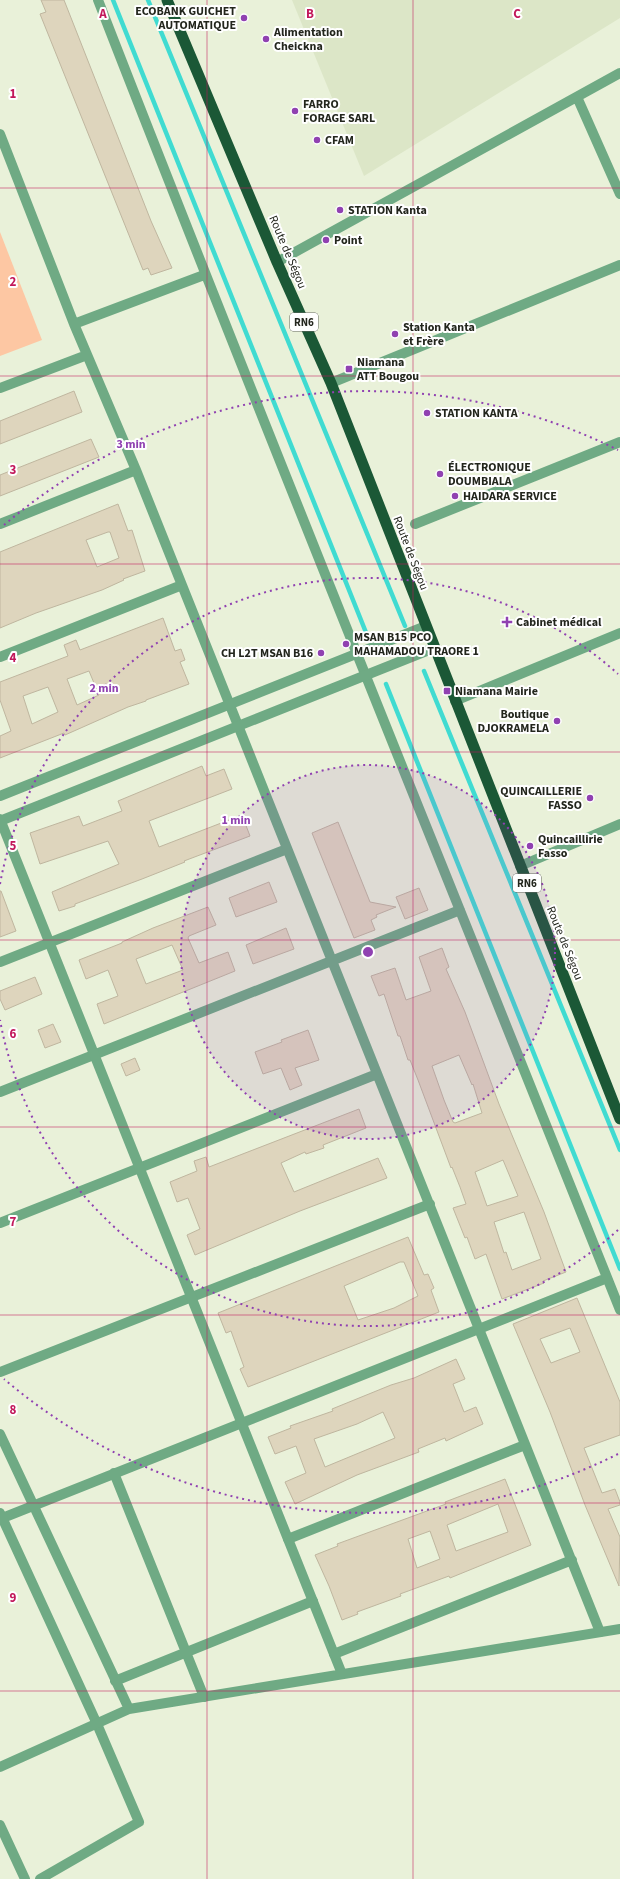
<svg xmlns="http://www.w3.org/2000/svg" width="620" height="1879" viewBox="0 0 620 1879" font-family="'Source Sans 3',sans-serif">
<style>
.built{fill:#dce6c7}
.green{fill:#fdc7a3}
.lines{fill:none;stroke-linecap:round;stroke-linejoin:round}
.stream{stroke:#40dbd1;stroke-width:4.5}
.building{fill:#ded5bd;stroke:#bfb69f;fill-rule:evenodd}
.minor{stroke:#6faa84;stroke-width:10}
.tertiary{stroke:#6faa84;stroke-width:10}
.trunk{stroke:#1b5836;stroke-width:11}
.grid{fill:none;stroke:#c2185b;stroke-width:1;stroke-opacity:0.55}
.ring{fill:none;stroke:#9041b1;stroke-width:2;stroke-dasharray:2 4}
.poi-dot{fill:#9041b1;stroke:#fff;stroke-width:1.5}
.labels{text-anchor:middle;stroke-width:4;stroke-linejoin:round;paint-order:stroke}
.shield{fill:#fff;stroke:#656761;stroke-width:1}
.shield-label{font-size:11px;font-weight:bold;fill:#23261d}
.poi-label{font-size:12px;font-weight:bold;fill:#23261d;stroke:#fff;text-anchor:start}
.street-label{font-size:12px;fill:#23261d;stroke:#fff}
.grid-label{font-size:13px;text-anchor:middle;font-weight:bold;fill:#c2185b;stroke:#fff;stroke-width:4;stroke-linejoin:round;paint-order:stroke}
.centre{fill:#9041b1;stroke:#fff;stroke-width:2}
.ring-label{font-size:12px;text-anchor:middle;font-weight:bold;fill:#9041b1;stroke:#fff;stroke-width:4;stroke-linejoin:round;paint-order:stroke}
</style>
<rect width="100%" height="100%" fill="#e9f1d9"/>
<path class="built" d="M292 0H620V18L364 176Z"/>
<path class="green" d="M0 232 42 340 0 356Z"/>
<g class="lines">
<path class="stream" d="M113 0 369 640
M148 0 405 626
M424 671 620 1150
M386 684 620 1269"/>
</g>
<path class="building" d="M41 0H64L151 221 172 268 151 275 148 268 143 270 40 14 46 12Z
M74 391 82 412 0 444V421Z
M91 439 99 457 0 496V475Z
M118 504 128 531 132 530 145 571 123 579 124 580 102 590 36 613 0 628V552ZM108 532H110L119 558 97 567 86 540Z
M163 618 175 651 181 649 185 660 180 662 189 684 146 700V701L128 707 65 735 64 733 0 758V736L11 731 0 700V682L68 656 64 645 76 640 80 650ZM89 671 99 695 77 705 67 679ZM48 687 58 712 32 724 23 696Z
M202 766 206 776 224 769 232 789 149 821 159 847 242 815 250 836 184 861 185 862 142 879 75 904V906L59 911 52 892 119 864 108 841 40 864 30 833 79 816 83 826 122 811 118 801Z
M338 822 370 902 396 907 376 915 377 917 371 920 375 930 354 938 312 833Z
M269 882 277 902 236 917 229 898Z
M419 888 428 910 405 919 396 897Z
M0 891H1L16 931 0 937Z
M208 907 216 925 189 936 188 938 199 963 228 952 235 971 104 1024 97 1004 118 996 108 970 86 979 79 960 122 943V942L153 928ZM172 945 183 970 146 984 136 959Z
M286 928 294 949 253 964 246 945Z
M442 948 449 967 446 969 465 1012 499 1104 544 1212 566 1272 543 1281 544 1283 502 1299 486 1254 475 1259 467 1237 465 1238 453 1208 466 1204 460 1187 452 1167 451 1168 418 1080 410 1060H408L400 1036H398L384 994 379 996 371 976 395 968 406 1000 431 991 419 957ZM459 1055 472 1085 473 1084 482 1113 455 1123 453 1122 444 1100 432 1066ZM503 1160 518 1196 487 1206 475 1172ZM524 1212 541 1259 512 1270 506 1252 504 1253 494 1222Z
M35 977 42 994 5 1010 0 999V991Z
M53 1024 61 1042 45 1048 38 1030Z
M308 1030 319 1060 295 1068 302 1085 290 1090 281 1068 263 1074 255 1052 282 1042 281 1040Z
M135 1058 140 1070 126 1076 121 1064Z
M359 1109 366 1128 323 1145 324 1148 306 1154 305 1152 281 1163 294 1192 378 1158 387 1178 300 1211 195 1255 187 1235 200 1229 188 1198 177 1202 170 1182 197 1171 194 1161 206 1157 209 1167Z
M408 1237 424 1275 428 1274 434 1288 431 1290 439 1312 248 1387 240 1369 244 1367 231 1331 226 1333 218 1313ZM400 1262H404L418 1296 394 1308 358 1320 344 1286Z
M577 1298 620 1402V1435L584 1448 602 1493 615 1489 620 1502V1505L608 1509 620 1537 619 1586 585 1505 550 1412 513 1324ZM570 1328 580 1352 551 1363 540 1339Z
M456 1359 465 1379 453 1384 464 1412 476 1407 483 1424 446 1441 445 1438 418 1449 419 1452 357 1475 295 1504 285 1482 306 1473 296 1446 275 1454 268 1437 291 1428 290 1426 333 1411 332 1409 391 1385 414 1378ZM383 1412 395 1438 325 1467 314 1439 357 1424Z
M505 1479 531 1545 450 1578 449 1576 400 1594 401 1596 357 1612 358 1614 342 1620 329 1586 315 1555 338 1546 337 1544 446 1504 445 1502ZM498 1504 508 1532 456 1551 447 1525ZM430 1531 440 1559 417 1568 408 1539Z"/>
<g class="lines">
<path class="minor" d="M98 0C268 438 446 873 620 1310
M577 97 620 194
M0 134 74 324 136 470 600 1632
M277 262 620 73
M74 324 204 275
M331 383 620 265
M0 388 87 355
M0 524 136 470
M415 524 620 442
M0 657 182 585
M520 866 620 824
M0 962 287 849
M0 1092 460 910
M0 1223 377 1074
M0 1372 430 1204
M114 1473 204 1697
M0 1513 97 1724 139 1822 40 1879
M0 1519 607 1278
M288 1539 525 1445
M334 1654 572 1560
M115 1681 313 1601
M0 1825 25 1879"/>
<path class="tertiary" d="M455 701 620 633
M0 796 426 626
M0 819 342 1674
M0 821 434 648
M0 1434 129 1709
M0 1767 129 1709 620 1629"/>
<path class="trunk" d="M167 0 277 262 331 383 620 1119"/>
</g>
<path class="grid" d="M207 0V1879M413 0V1879M0 188H620M0 376H620M0 564H620M0 752H620M0 940H620M0 1127H620M0 1315H620M0 1503H620M0 1691H620"/>
<circle cx="368" cy="952" r="187" fill="#9041b1" fill-opacity=".12"/>
<g class="ring">
<circle cx="368" cy="952" r="187"/>
<path d="M618 1230A374 374 0 0 1 0 1020M0 884A374 374 0 0 1 618 674"/>
<path d="M618 1454A561 561 0 0 1 4 1379M4 525A561 561 0 0 1 618 450"/>
</g>
<g class="poi-dot">
<circle cx="244" cy="18" r="4"/>
<circle cx="266" cy="39" r="4"/>
<circle cx="295" cy="111" r="4"/>
<circle cx="317" cy="140" r="4"/>
<circle cx="340" cy="210" r="4"/>
<circle cx="326" cy="240" r="4"/>
<circle cx="395" cy="334" r="4"/>
<rect x="345" y="365" width="8" height="8" rx="2"/>
<circle cx="427" cy="413" r="4"/>
<circle cx="440" cy="474" r="4"/>
<circle cx="455" cy="496" r="4"/>
<path d="M505 616h4v4h4v4h-4v4h-4v-4h-4v-4h4z"/>
<circle cx="346" cy="644" r="4"/>
<circle cx="321" cy="653" r="4"/>
<rect x="443" y="687" width="8" height="8" rx="2"/>
<circle cx="557" cy="721" r="4"/>
<circle cx="590" cy="798" r="4"/>
<circle cx="530" cy="846" r="4"/>
</g>
<g class="labels">
<g class="shield">
<rect x="290" y="313" width="28" height="18" rx="3"/>
<rect x="513" y="874" width="28" height="18" rx="3"/>
</g>
<g class="shield-label">
<text x="304" y="326">RN6</text>
<text x="527" y="887">RN6</text>
</g>
<g class="poi-label">
<text x="236" y="15" text-anchor="end">ECOBANK GUICHET<tspan x="236" dy="14">AUTOMATIQUE</tspan></text>
<text x="274" y="36">Alimentation<tspan x="274" dy="14">Cheickna</tspan></text>
<text x="303" y="108">FARRO<tspan x="303" dy="14">FORAGE SARL</tspan></text>
<text x="325" y="144">CFAM</text>
<text x="348" y="214">STATION Kanta</text>
<text x="334" y="244">Point</text>
<text x="403" y="331">Station Kanta<tspan x="403" dy="14">et Frère</tspan></text>
<text x="357" y="366">Niamana<tspan x="357" dy="14">ATT Bougou</tspan></text>
<text x="435" y="417">STATION KANTA</text>
<text x="448" y="471">ÉLECTRONIQUE<tspan x="448" dy="14">DOUMBIALA</tspan></text>
<text x="463" y="500">HAIDARA SERVICE</text>
<text x="516" y="626">Cabinet médical</text>
<text x="354" y="641">MSAN B15 PCO<tspan x="354" dy="14">MAHAMADOU TRAORE 1</tspan></text>
<text x="313" y="657" text-anchor="end">CH L2T MSAN B16</text>
<text x="455" y="695">Niamana Mairie</text>
<text x="549" y="718" text-anchor="end">Boutique<tspan x="549" dy="14">DJOKRAMELA</tspan></text>
<text x="582" y="795" text-anchor="end">QUINCAILLERIE<tspan x="582" dy="14">FASSO</tspan></text>
<text x="538" y="843">Quincaillirie<tspan x="538" dy="14">Fasso</tspan></text>
</g>
<g class="street-label">
<text transform="translate(288 252) rotate(67)" y="4">Route de Ségou</text>
<text transform="translate(411 553) rotate(69)" y="4">Route de Ségou</text>
<text transform="translate(565 943) rotate(68)" y="4">Route de Ségou</text>
</g>
</g>
<g class="grid-label">
<text x="103" y="18">A</text>
<text x="310" y="18">B</text>
<text x="517" y="18">C</text>
<text x="13" y="98">1</text>
<text x="13" y="286">2</text>
<text x="13" y="474">3</text>
<text x="13" y="662">4</text>
<text x="13" y="850">5</text>
<text x="13" y="1038">6</text>
<text x="13" y="1226">7</text>
<text x="13" y="1414">8</text>
<text x="13" y="1602">9</text>
</g>
<circle cx="368" cy="952" r="6" class="centre"/>
<g class="ring-label">
<text x="131" y="448">3 min</text>
<text x="104" y="692">2 min</text>
<text x="236" y="824">1 min</text>
</g>
</svg>
